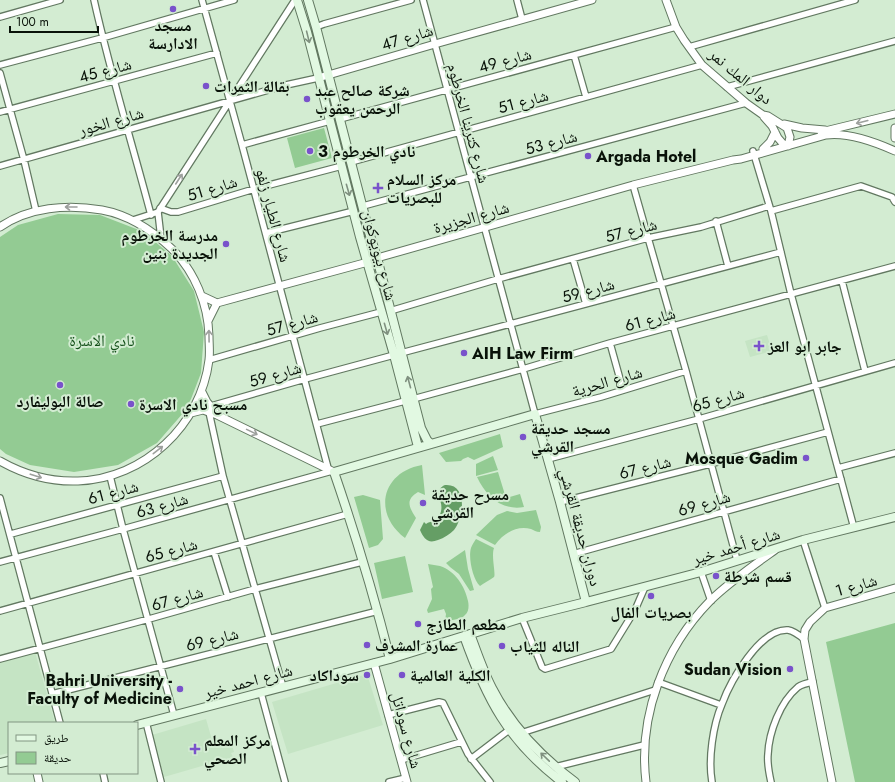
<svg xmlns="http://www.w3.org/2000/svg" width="895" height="782" viewBox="0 0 895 782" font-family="Jost,'Noto Naskh Arabic',sans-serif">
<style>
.built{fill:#c5e4c4}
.green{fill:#93cb93}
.water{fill:#659e65}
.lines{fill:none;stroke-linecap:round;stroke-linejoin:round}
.minor-casing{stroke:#627861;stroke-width:8}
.tertiary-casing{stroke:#627861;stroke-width:9}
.secondary-casing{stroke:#627861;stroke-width:10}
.minor{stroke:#fff;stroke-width:5.5}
.tertiary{stroke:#fff;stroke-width:7}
.secondary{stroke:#e2f9e2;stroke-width:8}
.oneway{stroke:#809180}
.oneway2{stroke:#9da09d}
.poi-dot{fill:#7952cb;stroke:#d3ecd2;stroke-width:1.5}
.labels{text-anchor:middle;stroke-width:4;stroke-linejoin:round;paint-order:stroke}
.poi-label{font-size:16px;font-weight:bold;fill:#091209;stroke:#d3ecd2;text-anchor:start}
.street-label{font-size:16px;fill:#091209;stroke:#d3ecd2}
.park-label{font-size:16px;fill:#124f18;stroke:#d3ecd2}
</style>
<rect width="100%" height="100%" fill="#d3ecd2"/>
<path class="built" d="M767 335 772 351 750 357 745 341Z
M35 652 55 723H9V753L0 755V662Z
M367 674 383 725 288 754 272 702Z
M206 719 214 747 231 742 234 752 231 753 233 757 164 777 152 735Z"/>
<path class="green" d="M324 128 332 158 295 168 287 138Z
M58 214 100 215 139 230 147 235 172 256 194 291 204 332 201 373 191 399 184 412 157 443 118 465 74 472 30 465 6 454 0 449V237L18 225Z
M500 434 503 447 474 460 468 457 463 459 461 461 446 462 439 453Z
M493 456 498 470 476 476V464Z
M422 465 425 495 418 492C405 500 409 507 416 518L405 538C372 513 382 472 422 465Z
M498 472 506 498 520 494 524 507C501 511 486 496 477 477Z
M363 495 380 500 383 539 378 545 369 548 354 497Z
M536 510 541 527 540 532C536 532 534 530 531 529 516 525 503 534 495 545L476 535 497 515 507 511 517 513Z
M476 539 494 548C491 556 496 574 494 577 490 580 484 583 480 586 473 580 468 558 471 548 472 545 474 542 476 539Z
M465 550 468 569 474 590 470 591 459 574 450 567 446 563Z
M405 556 413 592 382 599 374 563Z
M428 564C432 565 436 565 440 566 455 571 465 586 468 601 469 605 469 612 465 615 461 620 450 620 445 621L446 614 444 609 428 613 427 610 432 599 431 589 433 587Z
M895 623V782H855L826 642Z"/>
<path class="water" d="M445 485C468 483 464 518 454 530 450 534 444 538 438 540 428 544 424 539 420 530L424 522 426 524C428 522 432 522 435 520 443 515 443 503 438 497 438 491 440 487 445 485Z"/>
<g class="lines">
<g class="minor-casing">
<path id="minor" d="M94 0C110 72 132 143 151 215
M202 0 242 145 328 468
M423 0 535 414 601 397 686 371
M517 0 522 19
M0 17 60 0
M316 27 324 24 411 0
M689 47 855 0
M574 55 586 97
M0 65 102 38 234 0
M0 73 24 160 36 211
M727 87 895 41
M0 112 217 53
M340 119 676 27
M242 145 330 121
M753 151 771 211 791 294 854 528
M351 162 702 65
M0 166 286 85 318 78
M633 185 686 371 737 560
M363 206 746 103
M160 208 171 212H178L254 189 342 166
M771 211 861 186 892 197 895 202
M158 212 161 238
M133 220 158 212 295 0
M716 221 728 266
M266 233 354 211
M573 259 586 304
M842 281 865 371
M390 311 498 279 648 238 701 227 769 206
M610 343 623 390
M401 353 781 252
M209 360 320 328 381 312
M413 399 523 369 610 343 895 266
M211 406 305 379 394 355
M209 412 223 476 283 687
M317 424 405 401
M548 459 699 419 895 363
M838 468 895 453
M110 476 123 529 174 715
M0 498 60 723
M560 502 710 464 828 432
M11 534 223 476
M803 540 825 608
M214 552 228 597
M573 554 841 479
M0 562 123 529 332 471
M701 572 711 601
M0 611 348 514
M522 618 542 667 545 669 611 649 635 610 645 587
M0 659 149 619 255 589 362 562
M658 682 721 705
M261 693 285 782
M52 694 378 611
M388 715 439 702 443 703 468 754 490 782
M146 722 161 782
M521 733 655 690
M471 759 509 730
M401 760 461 742
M555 767 644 745
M103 773 105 782
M389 782 406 778
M712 782C708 759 713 725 722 704 730 682 760 628 788 630 794 631 799 635 804 639
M771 782C769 773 767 763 768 754 769 732 780 702 798 687 802 684 807 683 813 682"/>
</g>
<g class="tertiary-casing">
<path id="tertiary" d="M666 0 676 27 684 40 702 65 746 103 763 115 768 116 787 128 790 137 788 146
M318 78 435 44 592 0
M764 117 772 126 778 138 785 146
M784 124 802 128 825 130
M895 128V138
M821 132 895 114
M763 149 770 142 775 132
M0 227C29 207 67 204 102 210 129 215 152 230 172 249 195 272 208 304 209 336 209 344 210 352 209 360 201 425 144 479 78 481 51 482 23 474 0 461
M202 296 217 303 368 262 377 258 633 185 733 160 741 159 826 135C849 132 875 142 895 151
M208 321 217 303
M202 392 207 402 217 414
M191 413 203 410 217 415 334 472
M374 663 407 782
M37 773 39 782
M646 782C638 716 664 648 710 601 728 583 754 565 775 550
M832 782 804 639 805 630 810 622 825 608 895 588"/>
</g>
<g class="secondary-casing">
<path id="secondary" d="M297 0 307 32 360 237 394 355 418 447
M308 0 316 27 369 232 377 258 421 428 427 440 431 444
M535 414 560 502 586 602 522 618 390 659C374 596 355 533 334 472Z
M586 602 701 572 803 540 895 517
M470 634C477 652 483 671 492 688 512 727 540 756 575 782
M464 636C486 698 508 741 562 782
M137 725 390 659
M0 763 9 761"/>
</g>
<use href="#minor" class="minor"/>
<use href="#tertiary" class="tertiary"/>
<use href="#secondary" class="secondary"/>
</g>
<defs><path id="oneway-shaft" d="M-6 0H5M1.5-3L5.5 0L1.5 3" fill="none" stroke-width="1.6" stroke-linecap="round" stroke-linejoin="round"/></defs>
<g class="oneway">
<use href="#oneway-shaft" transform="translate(308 37) rotate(76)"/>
<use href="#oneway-shaft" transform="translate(348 190) rotate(74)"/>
<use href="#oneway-shaft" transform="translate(386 329) rotate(74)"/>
<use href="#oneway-shaft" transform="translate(409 382) rotate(-105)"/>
<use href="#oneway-shaft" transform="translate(545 757) rotate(-136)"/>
</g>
<g class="oneway2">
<use href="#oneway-shaft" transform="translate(862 122) rotate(166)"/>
<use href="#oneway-shaft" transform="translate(179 179) rotate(-57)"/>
<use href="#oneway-shaft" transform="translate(71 207) rotate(-180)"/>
<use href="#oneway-shaft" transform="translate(209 336) rotate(-91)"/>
<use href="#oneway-shaft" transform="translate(252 432) rotate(26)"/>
<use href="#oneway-shaft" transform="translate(158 450) rotate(-38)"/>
<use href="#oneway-shaft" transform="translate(36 476) rotate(18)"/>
</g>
<g class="poi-dot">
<circle cx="173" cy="9" r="4"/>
<circle cx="206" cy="86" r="4"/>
<circle cx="307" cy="99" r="4"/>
<circle cx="310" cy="151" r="4"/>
<circle cx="588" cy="156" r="4"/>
<path d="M376 182h4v4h4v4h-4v4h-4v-4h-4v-4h4z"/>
<circle cx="226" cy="244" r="4"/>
<path d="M757 340h4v4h4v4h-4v4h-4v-4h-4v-4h4z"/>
<circle cx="464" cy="353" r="4"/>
<circle cx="60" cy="385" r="4"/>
<circle cx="131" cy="404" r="4"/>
<circle cx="523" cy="437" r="4"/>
<circle cx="806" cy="458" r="4"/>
<circle cx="423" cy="503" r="4"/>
<circle cx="716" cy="576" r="4"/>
<circle cx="651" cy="596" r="4"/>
<circle cx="418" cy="624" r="4"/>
<circle cx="367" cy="645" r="4"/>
<circle cx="502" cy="646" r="4"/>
<circle cx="790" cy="669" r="4"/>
<circle cx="367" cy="675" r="4"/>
<circle cx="402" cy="675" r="4"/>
<circle cx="180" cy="689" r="4"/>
<path d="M193 743h4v4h4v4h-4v4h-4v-4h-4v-4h4z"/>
</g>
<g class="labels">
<g class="poi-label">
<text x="173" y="31" text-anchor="middle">مسجد<tspan x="173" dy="18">الادارسة</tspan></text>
<text x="214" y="92">بقالة الثمرات</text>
<text x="315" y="96">شركة صالح عبد<tspan x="315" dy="18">الرحمن يعقوب</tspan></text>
<text x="318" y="157">نادي الخرطوم 3</text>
<text x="596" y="162">Argada Hotel</text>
<text x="387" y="185">مركز السلام<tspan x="387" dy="18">للبصريات</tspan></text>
<text x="218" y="241" text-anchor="end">مدرسة الخرطوم<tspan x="218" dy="18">الجديدة بنين</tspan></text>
<text x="768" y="352">جابر ابو العز</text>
<text x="472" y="359">AIH Law Firm</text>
<text x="60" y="407" text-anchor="middle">صالة البوليفارد</text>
<text x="139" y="410">مسبح نادي الاسرة</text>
<text x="531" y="434">مسجد حديقة<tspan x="531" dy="18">القرشي</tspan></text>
<text x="798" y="464" text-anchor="end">Mosque Gadim</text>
<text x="431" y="500">مسرح حديقة<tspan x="431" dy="18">القرشي</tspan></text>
<text x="724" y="582">قسم شرطة</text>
<text x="651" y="618" text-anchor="middle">بصريات الفال</text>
<text x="426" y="630">مطعم الطازج</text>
<text x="375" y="651">عمارة المشرف</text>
<text x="510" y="652">الناله للثياب</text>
<text x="782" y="675" text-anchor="end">Sudan Vision</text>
<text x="359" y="681" text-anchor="end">سوداكاد</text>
<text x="410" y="681">الكلية العالمية</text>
<text x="172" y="686" text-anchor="end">Bahri University -<tspan x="172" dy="18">Faculty of Medicine</tspan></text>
<text x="204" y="746">مركز المعلم<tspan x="204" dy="18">الصحي</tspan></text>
</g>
<g class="street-label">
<text transform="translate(407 37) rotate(-17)" y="6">شارع 47</text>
<text transform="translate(505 60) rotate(-15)" y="6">شارع 49</text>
<text transform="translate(105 70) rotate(-15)" y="6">شارع 45</text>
<text transform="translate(741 76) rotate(40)" y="6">دوار المك نمر</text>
<text transform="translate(523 101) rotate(-15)" y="6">شارع 51</text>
<text transform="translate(111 121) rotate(-16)" y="6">شارع الخور</text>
<text transform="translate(469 123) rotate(75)" y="6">شارع كترينا الخرطوم</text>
<text transform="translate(551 142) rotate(-15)" y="6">شارع 53</text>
<text transform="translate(212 188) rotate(-17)" y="6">شارع 51</text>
<text transform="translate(274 215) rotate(75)" y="6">شارع الطيار زلفو</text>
<text transform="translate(471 217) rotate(-16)" y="6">شارع الجزيرة</text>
<text transform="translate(631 230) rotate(-15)" y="6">شارع 57</text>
<text transform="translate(380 255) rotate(75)" y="6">شارع بيويوكوان</text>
<text transform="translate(588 290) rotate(-15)" y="6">شارع 59</text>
<text transform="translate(650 319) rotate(-15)" y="6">شارع 61</text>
<text transform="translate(292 323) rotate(-16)" y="6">شارع 57</text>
<text transform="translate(275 374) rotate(-16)" y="6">شارع 59</text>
<text transform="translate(607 381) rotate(-16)" y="6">شارع الحرية</text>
<text transform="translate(718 399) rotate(-16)" y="6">شارع 65</text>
<text transform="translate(645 467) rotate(-14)" y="6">شارع 67</text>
<text transform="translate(113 492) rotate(-15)" y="6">شارع 61</text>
<text transform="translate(704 503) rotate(-16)" y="6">شارع 69</text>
<text transform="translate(162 505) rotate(-16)" y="6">شارع 63</text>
<text transform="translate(581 527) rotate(75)" y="6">دوران حديقة القرشي</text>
<text transform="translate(736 546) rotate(-17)" y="6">شارع أحمد خير</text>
<text transform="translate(171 550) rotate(-15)" y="6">شارع 65</text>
<text transform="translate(856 585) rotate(-16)" y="6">شارع 1</text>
<text transform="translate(177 598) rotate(-16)" y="6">شارع 67</text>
<text transform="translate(212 639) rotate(-14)" y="6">شارع 69</text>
<text transform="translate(248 681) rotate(-15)" y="6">شارع احمد خير</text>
<text transform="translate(407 730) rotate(75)" y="6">شارع سوداتل</text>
</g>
<g class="park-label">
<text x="102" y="346">نادي الاسرة</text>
</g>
</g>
<rect x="8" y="722" width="130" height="52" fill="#d3ecd2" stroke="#829582"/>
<rect x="16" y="735" width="20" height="6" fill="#e2f9e2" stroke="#829582"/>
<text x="44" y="742" font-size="12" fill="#091209">طريق</text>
<rect x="16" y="752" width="20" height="12" fill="#93cb93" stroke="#829582"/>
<text x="44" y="762" font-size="12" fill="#091209">حديقة</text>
<path d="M10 26v6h88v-6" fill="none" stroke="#091209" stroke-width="2"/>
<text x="16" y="26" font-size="12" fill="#091209" stroke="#d3ecd2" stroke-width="3" paint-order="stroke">100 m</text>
</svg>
